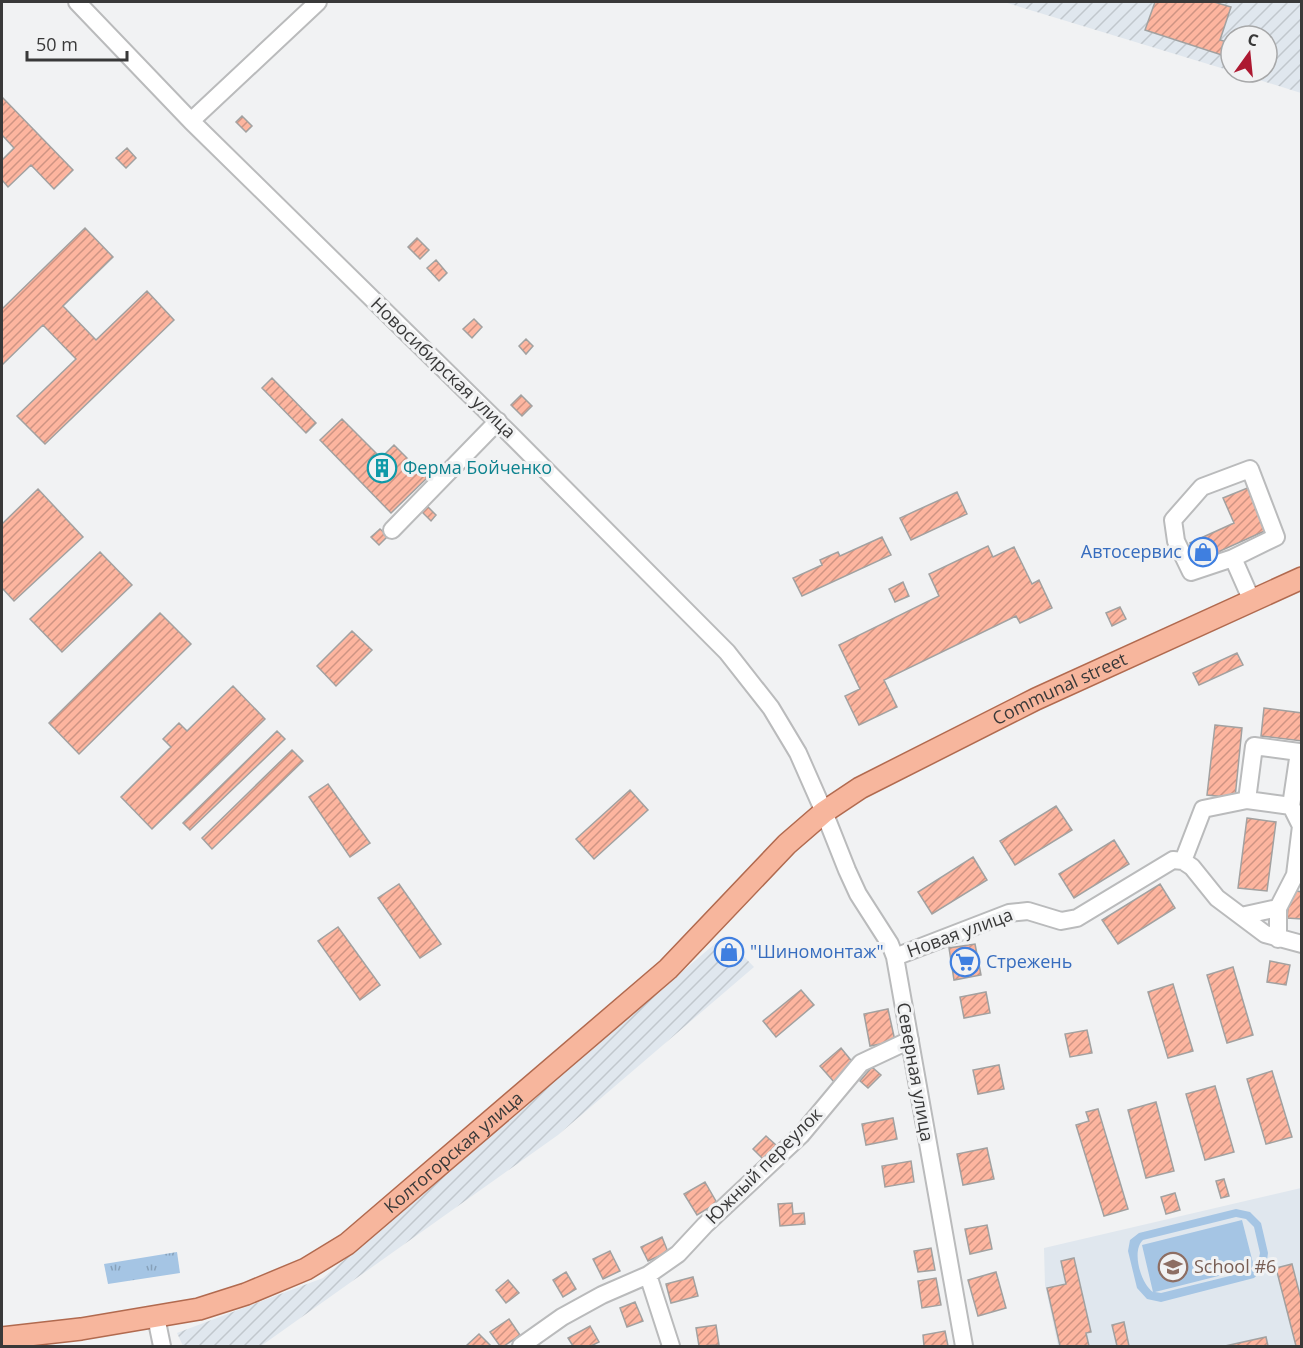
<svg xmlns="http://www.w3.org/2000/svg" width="1303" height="1348" viewBox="0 0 1303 1348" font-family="'Open Sans',sans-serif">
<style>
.built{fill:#e0e7ee}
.industrial{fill:url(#industrial-furrows)}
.grass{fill:#a5c5e4;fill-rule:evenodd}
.park{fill:url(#park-tufts)}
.building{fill:url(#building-hatch);stroke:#a2a1a0;stroke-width:1.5}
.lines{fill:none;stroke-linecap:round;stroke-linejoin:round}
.minor-casing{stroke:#babbbc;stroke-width:20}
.major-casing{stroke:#b16a4f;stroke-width:24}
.minor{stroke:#fff;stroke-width:16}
.major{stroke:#f7b69d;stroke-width:21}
.labels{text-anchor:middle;stroke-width:6;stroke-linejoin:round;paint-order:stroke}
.street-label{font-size:18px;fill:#393939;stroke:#f1f2f3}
.culture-label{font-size:18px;fill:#0d838f;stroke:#f1f2f3;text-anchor:start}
.shop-label{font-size:18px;fill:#366cbe;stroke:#f1f2f3;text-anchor:start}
.education-label{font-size:18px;fill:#785e54;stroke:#f1f2f3;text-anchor:start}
</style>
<defs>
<pattern id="industrial-furrows" width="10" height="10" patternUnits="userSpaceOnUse" patternTransform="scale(1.5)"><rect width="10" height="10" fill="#e0e7ee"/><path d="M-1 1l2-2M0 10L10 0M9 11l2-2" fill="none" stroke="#c1c7cd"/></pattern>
<pattern id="park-tufts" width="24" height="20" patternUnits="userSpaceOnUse" patternTransform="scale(1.5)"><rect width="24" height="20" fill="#a5c5e4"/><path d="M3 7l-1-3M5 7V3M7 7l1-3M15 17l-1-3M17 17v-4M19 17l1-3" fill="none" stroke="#87a1ba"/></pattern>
<pattern id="building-hatch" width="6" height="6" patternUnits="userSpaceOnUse" patternTransform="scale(1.5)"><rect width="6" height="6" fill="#fdb59f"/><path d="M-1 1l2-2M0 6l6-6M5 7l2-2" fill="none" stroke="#ce9483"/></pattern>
</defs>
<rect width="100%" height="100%" fill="#f1f2f3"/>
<path class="built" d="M1301 1188V1346H1058L1045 1285 1044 1248Z"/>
<path class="industrial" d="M1004 2H1301V93L1234 72H1267V36H1231V71Z
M724 936 754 967 558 1135 261 1346H183L177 1333 323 1278Z"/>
<path class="grass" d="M1236 1209 1250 1212 1261 1223 1268 1253 1266 1267 1254 1278 1161 1302 1147 1299 1137 1288 1128 1251 1130 1240 1139 1233ZM1236 1217 1246 1219 1254 1227 1260 1253 1258 1263 1250 1271 1161 1293 1155 1292 1254 1267 1242 1220 1142 1245 1153 1292C1141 1284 1131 1251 1143 1240Z"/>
<path class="park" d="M177 1252 180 1273 108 1284 104 1264Z"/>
<path class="building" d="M1155 2H1214L1231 7 1220 40 1231 43V58L1145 30Z
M2 97 73 170 54 189 31 165 8 187 2 180V160L14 148 2 135Z
M242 116 252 126 246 132 236 122Z
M127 148 136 158 126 168 116 158Z
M85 228 113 257 63 306 96 340 147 291 174 320 45 444 17 416 76 359 43 325 2 365V309Z
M417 238 429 250 420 259 408 247Z
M436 260 447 273 439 281 427 268Z
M474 319 482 327 472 338 463 329Z
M526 339 533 346 526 354 519 346Z
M272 378 316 423 306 433 262 388Z
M521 395 532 406 522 416 511 405Z
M342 419 381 458 394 445 427 478 391 513 320 440Z
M1250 487 1269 529 1220 551 1223 555 1200 566 1190 543 1234 523 1223 498Z
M38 489 83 537 14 601 2 588V524Z
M957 492 967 514 911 540 900 518Z
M425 504 436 515 431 521 420 510Z
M380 529 388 536 379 545 371 537Z
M882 537 891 555 802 596 793 578 822 565 820 560 838 552 840 556Z
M988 546 993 557 1014 547 1032 584 1039 580 1052 608 1020 623 1016 616 884 680 897 707 859 725 845 696 860 689 839 645 939 596 929 574Z
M100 552 132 585 62 652 30 619Z
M903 582 909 596 895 602 889 589Z
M1120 607 1126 619 1112 626 1106 613Z
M160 613 191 644 79 754 49 723Z
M352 631 372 650 336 686 317 666Z
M1237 653 1243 665 1199 685 1193 673Z
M233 686 265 719 152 829 121 797 171 747 163 739 179 723 187 731Z
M1264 708 1302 713V741L1261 736Z
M1215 725 1242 728 1235 798 1207 795Z
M277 731 285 739 190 830 183 823Z
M292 750 303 761 212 849 202 838Z
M328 784 370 843 350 857 309 797Z
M630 790 648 810 594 859 576 839Z
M1056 806 1072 830 1015 865 1000 841Z
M1247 818 1276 822 1267 891 1238 888Z
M1114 840 1129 864 1074 898 1059 874Z
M973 857 987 880 932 914 918 892Z
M399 884 441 944 420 958 378 898Z
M1160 884 1175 908 1118 944 1102 920Z
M1290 890 1302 892V919L1287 918Z
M338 927 380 985 360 1000 318 941Z
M975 944 981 975 954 980 949 948Z
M1270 961 1290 965 1286 985 1267 982Z
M1233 967 1253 1035 1227 1043 1207 975Z
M1173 984 1193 1051 1168 1058 1148 992Z
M801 990 814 1005 776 1037 763 1021Z
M986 992 990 1013 964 1018 960 997Z
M888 1009 895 1041 870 1046 864 1014Z
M1087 1030 1092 1053 1070 1057 1065 1034Z
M841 1048 854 1064 834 1082 820 1066Z
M999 1065 1004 1089 978 1094 973 1070Z
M872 1067 881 1075 868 1088 860 1081Z
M1272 1071 1292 1137 1266 1144 1247 1079Z
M1215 1086 1234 1152 1205 1160 1186 1094Z
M1156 1102 1174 1171 1146 1178 1128 1110Z
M1098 1109 1128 1209 1104 1216 1076 1125 1089 1121 1086 1112Z
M893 1118 897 1139 866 1145 862 1124Z
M766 1136 776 1145 763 1159 753 1149Z
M987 1148 994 1179 963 1185 957 1154Z
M911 1161 914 1182 885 1187 882 1166Z
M1224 1179 1229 1196 1221 1198 1216 1181Z
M705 1182 717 1203 697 1215 684 1194Z
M1175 1193 1180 1210 1166 1214 1161 1197Z
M792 1203 793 1214 804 1213 805 1224 780 1226 778 1204Z
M987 1225 992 1249 970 1254 965 1229Z
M662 1237 668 1252 648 1261 641 1247Z
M931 1248 935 1270 918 1272 914 1251Z
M610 1251 620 1271 603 1279 593 1259Z
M1074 1258 1091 1332 1086 1333 1089 1346H1060L1047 1288 1066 1284 1061 1261Z
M1292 1264 1302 1303V1346H1296L1276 1268Z
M566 1272 576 1289 563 1297 553 1280Z
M996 1272 1006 1308 978 1316 968 1280Z
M693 1277 698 1296 671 1303 666 1284Z
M936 1278 941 1305 922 1308 918 1281Z
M508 1280 519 1293 506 1303 496 1290Z
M635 1302 643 1321 627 1327 620 1308Z
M509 1319 520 1335 504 1346H500L490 1332Z
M1124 1322 1129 1346H1117L1112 1325Z
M716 1325 719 1345 699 1346 696 1328Z
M590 1326 599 1342 591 1346H573L568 1338Z
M945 1331 948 1346H924L923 1335Z
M479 1334 491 1346H466Z
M1266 1337 1268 1346H1225Z"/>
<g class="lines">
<g class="minor-casing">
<path id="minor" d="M77 2 191 121 508 432 727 652 771 708 798 753 824 812 847 870 858 894 890 944 895 957 964 1346
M191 121 318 2
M392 530 498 421
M1233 558 1191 572 1176 541 1173 520 1202 487 1250 469 1276 537 1233 558 1252 601
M1183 861 1203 809 1247 800 1254 746 1299 752 1291 806 1247 800
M1241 916 1278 908
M1278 939V908L1295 875 1301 826 1291 806
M895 957 1009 913 1028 911 1061 921 1077 918 1173 860 1183 861 1192 867 1217 898 1265 934 1302 944
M648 1275 671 1346
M156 1317 162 1346
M521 1346 562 1317 602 1295 648 1275 678 1254 705 1225 801 1135 861 1063 910 1040"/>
</g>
<g class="major-casing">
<g id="major">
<path id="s1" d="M2 1338 81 1329 199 1309 246 1294 306 1269 347 1244 668 969 787 844 824 812 860 788 1036 699 1302 578"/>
</g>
</g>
<use href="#minor" class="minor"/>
<use href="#major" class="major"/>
</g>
<defs>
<g id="building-ring" transform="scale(1.5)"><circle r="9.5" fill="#f1f2f3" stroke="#0f9aa8" stroke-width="1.5"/><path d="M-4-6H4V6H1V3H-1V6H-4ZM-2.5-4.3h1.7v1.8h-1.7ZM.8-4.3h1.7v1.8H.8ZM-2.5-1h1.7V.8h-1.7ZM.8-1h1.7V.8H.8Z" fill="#0f9aa8"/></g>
<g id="shop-ring" transform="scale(1.5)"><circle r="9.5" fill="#f1f2f3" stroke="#3f7fe0" stroke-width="1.5"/><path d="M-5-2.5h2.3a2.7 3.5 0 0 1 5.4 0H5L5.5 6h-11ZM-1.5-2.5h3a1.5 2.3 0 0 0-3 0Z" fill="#3f7fe0"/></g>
<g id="supermarket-ring" transform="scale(1.5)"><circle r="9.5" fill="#f1f2f3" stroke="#3f7fe0" stroke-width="1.5"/><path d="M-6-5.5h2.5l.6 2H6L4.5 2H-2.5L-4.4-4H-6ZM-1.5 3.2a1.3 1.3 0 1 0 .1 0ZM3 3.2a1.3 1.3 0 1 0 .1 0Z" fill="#3f7fe0"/></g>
<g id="school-ring" transform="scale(1.5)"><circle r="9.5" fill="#f1f2f3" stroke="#8d6e63" stroke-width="1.5"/><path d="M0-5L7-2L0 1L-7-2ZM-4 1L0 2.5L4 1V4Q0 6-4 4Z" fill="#8d6e63"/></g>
</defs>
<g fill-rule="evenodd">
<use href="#building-ring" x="382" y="468"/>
<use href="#shop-ring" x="1203" y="552"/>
<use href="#shop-ring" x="729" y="952"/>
<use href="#supermarket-ring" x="965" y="962"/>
<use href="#school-ring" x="1173" y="1267"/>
</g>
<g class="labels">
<g class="street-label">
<text transform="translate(443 368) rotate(44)" y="6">Новосибирская улица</text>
<text dy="6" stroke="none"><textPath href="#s1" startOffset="1272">Communal street</textPath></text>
<text transform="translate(960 933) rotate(-20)" y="6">Новая улица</text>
<text transform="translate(915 1072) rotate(80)" y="6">Северная улица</text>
<text dy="6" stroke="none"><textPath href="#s1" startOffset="502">Колтогорская улица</textPath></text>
<text transform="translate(764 1166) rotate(-45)" y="6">Южный переулок</text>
</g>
<g class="culture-label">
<text x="403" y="474">Ферма Бойченко</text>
</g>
<g class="shop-label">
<text x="1182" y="558" text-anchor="end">Автосервис</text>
<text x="750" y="958">"Шиномонтаж"</text>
<text x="986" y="968">Стрежень</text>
</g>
<g class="education-label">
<text x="1194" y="1273">School #6</text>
</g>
</g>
<rect width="1303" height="1348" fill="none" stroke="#393939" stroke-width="6"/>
<g transform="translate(1249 54) rotate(15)"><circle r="28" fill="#f1f2f3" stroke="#a7a8a9" stroke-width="1.5"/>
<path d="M0-4.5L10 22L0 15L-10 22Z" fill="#ad1931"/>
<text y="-9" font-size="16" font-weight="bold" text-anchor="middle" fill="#393939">С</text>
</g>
<path d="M27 51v9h100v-9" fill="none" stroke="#393939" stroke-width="3"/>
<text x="36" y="51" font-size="18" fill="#393939" stroke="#f1f2f3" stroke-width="4.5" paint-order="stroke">50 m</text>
</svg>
